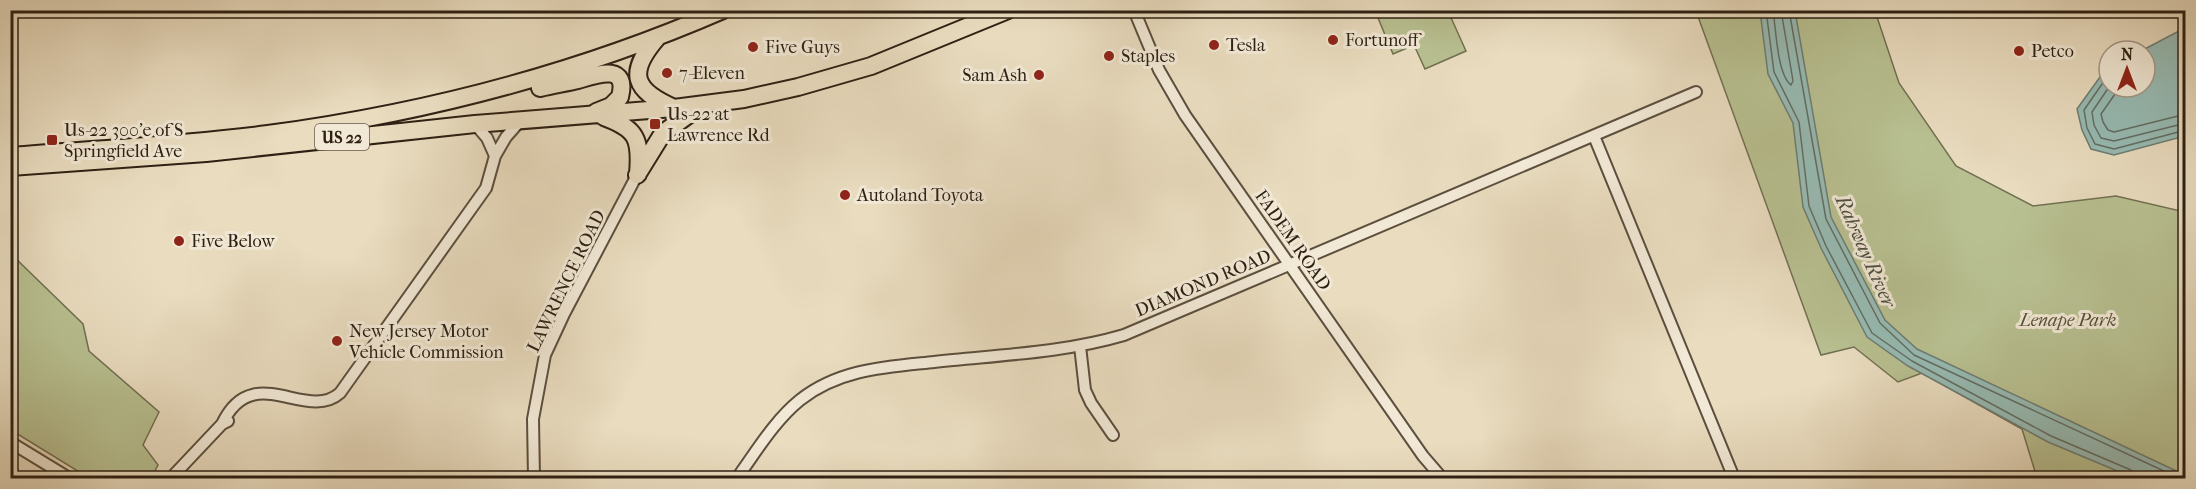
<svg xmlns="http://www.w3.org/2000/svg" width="2196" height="489" viewBox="0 0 2196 489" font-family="'IM FELL French Canon',serif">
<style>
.green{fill:#b8c091;stroke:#727052;stroke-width:1.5}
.water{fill:#97bbb4;stroke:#6d7d74;stroke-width:1.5}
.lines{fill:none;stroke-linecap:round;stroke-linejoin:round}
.shore{stroke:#626e64;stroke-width:1.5}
.minor-casing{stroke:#5c4f3e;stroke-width:14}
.trunk-casing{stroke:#2d2013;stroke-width:20}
.minor{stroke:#f1e8d5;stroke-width:10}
.trunk{stroke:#e9dcbf;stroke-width:16}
.poi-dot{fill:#8f2418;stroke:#f1e8d5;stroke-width:2}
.labels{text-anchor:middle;stroke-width:6;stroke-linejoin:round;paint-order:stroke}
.shield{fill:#f1e8d5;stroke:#685c4d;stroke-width:1.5}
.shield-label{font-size:16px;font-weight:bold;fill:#2d2013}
.poi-label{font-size:18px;fill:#2d2013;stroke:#f1e8d5;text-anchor:start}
.street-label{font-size:18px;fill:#2d2013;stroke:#f1e8d5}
.park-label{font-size:18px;font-style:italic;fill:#575039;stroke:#f1e8d5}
.water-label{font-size:20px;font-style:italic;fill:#4d4e43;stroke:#f1e8d5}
</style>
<rect width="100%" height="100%" fill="#e9dcbf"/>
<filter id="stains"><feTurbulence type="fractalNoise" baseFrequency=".00333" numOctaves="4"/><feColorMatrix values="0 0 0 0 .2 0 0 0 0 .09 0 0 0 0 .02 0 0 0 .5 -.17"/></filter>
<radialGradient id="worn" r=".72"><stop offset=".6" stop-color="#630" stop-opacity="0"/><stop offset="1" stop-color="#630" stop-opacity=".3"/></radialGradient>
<path class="green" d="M1382 10 1448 11 1466 51 1425 69 1414 45 1393 54 1376 13Z
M1696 11H1875L1899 83 1956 166 2033 206 2116 196 2185 212V478H2037L2022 429 1922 373 1898 382 1854 347 1821 355Z
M11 254 83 324 89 351 159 412 143 445 158 465 151 478H89L11 430Z"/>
<path class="water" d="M1760 11H1795L1831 217 1885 320 1917 349 2185 475V478H2134L2048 442 1908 366 1867 337 1821 248 1803 207 1793 123 1768 74Z
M2185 24V136L2114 155 2091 149 2082 130 2077 109 2105 70 2109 68V87H2145V51H2141L2181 30Z"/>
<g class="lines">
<path class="shore" d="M1766 10 1774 72 1799 122 1809 206 1826 246 1872 333 1912 361 2051 436 2131 470 2135 478
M1773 10C1776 28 1777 75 1791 85L1793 81 1781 10
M1789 10 1826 219 1880 323 1914 355 2179 478
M2109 74 2084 110 2087 128 2095 144 2114 149 2186 130
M2109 87 2092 112 2094 125 2101 138 2114 141 2186 123
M2120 87 2101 114 2103 122 2108 130 2114 132 2186 114"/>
<g class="minor-casing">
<path id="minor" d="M1134 10 1159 70 1185 115 1423 456 1442 478
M475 124 487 138 495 156
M1594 136 1734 478
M1080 346 1085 390 1091 403 1113 435
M222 424C253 359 306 423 340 393L486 188 495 156 506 137 521 120
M10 442 69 478
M171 478 222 424 228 421
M534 478 533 419 545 355 564 314 637 175
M737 478C756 452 774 421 800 400 839 369 886 367 934 362 997 355 1063 353 1124 335L1696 92"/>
</g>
<g class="trunk-casing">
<path id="trunk" d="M657 38C627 73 633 90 674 108
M540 88C552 85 565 83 578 80 595 75 629 62 620 97L611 106 596 112
M604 117C637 129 641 139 638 174
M10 156C96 149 183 145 268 134 425 113 578 73 723 10
M10 167 206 153 475 124 674 108 744 99 798 87 871 66 1008 10
M637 175 663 133 698 108"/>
</g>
<use href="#minor" class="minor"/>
<use href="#trunk" class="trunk"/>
</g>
<g class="poi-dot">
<circle cx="1333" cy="40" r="6"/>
<circle cx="1214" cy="45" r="6"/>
<circle cx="753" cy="47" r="6"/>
<circle cx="2019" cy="51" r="6"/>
<circle cx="1109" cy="56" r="6"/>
<circle cx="667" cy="73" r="6"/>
<circle cx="1039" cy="75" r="6"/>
<rect x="649" y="118" width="12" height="12" rx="3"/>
<rect x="46" y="134" width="12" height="12" rx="3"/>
<circle cx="845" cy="195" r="6"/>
<circle cx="179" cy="241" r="6"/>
<circle cx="337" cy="341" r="6"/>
</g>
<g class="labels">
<rect class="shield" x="315" y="124" width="54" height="26" rx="4.5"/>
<g class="shield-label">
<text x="342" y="143">US 22</text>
</g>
<g class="poi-label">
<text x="1345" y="46">Fortunoff</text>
<text x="1226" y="51">Tesla</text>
<text x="765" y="53">Five Guys</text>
<text x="2031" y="57">Petco</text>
<text x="1121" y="62">Staples</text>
<text x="679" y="79">7-Eleven</text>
<text x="1027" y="81" text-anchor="end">Sam Ash</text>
<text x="667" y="120">Us-22 at<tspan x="667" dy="21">Lawrence Rd</tspan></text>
<text x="64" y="136">Us-22 300'e of S<tspan x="64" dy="21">Springfield Ave</tspan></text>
<text x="857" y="201">Autoland Toyota</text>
<text x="191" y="247">Five Below</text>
<text x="349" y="337">New Jersey Motor<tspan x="349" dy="21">Vehicle Commission</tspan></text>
</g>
<g class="street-label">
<text transform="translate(1293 240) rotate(55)" y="6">FADEM ROAD</text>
<text transform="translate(566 281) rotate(-64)" y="6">LAWRENCE ROAD</text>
<text transform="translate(1203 283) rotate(-23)" y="6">DIAMOND ROAD</text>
</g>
<g class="park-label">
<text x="2068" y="326">Lenape Park</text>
</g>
<g class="water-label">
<text transform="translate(1866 251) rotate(66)" y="7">Rahway River</text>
</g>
</g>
<rect width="2196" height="489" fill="none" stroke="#e9dcbf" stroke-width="36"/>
<rect x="12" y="12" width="2172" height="465" fill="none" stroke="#2d2013" stroke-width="3"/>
<rect x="18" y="18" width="2160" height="453" fill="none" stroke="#2d2013" stroke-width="1.5"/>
<g transform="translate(2127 69)"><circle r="28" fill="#f1e8d5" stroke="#a39887" stroke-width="1.5"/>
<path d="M0-4.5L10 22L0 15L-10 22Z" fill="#8f2418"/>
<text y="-9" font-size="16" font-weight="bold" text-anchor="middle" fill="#2d2013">N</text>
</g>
<rect width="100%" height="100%" filter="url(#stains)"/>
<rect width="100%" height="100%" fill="url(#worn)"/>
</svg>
